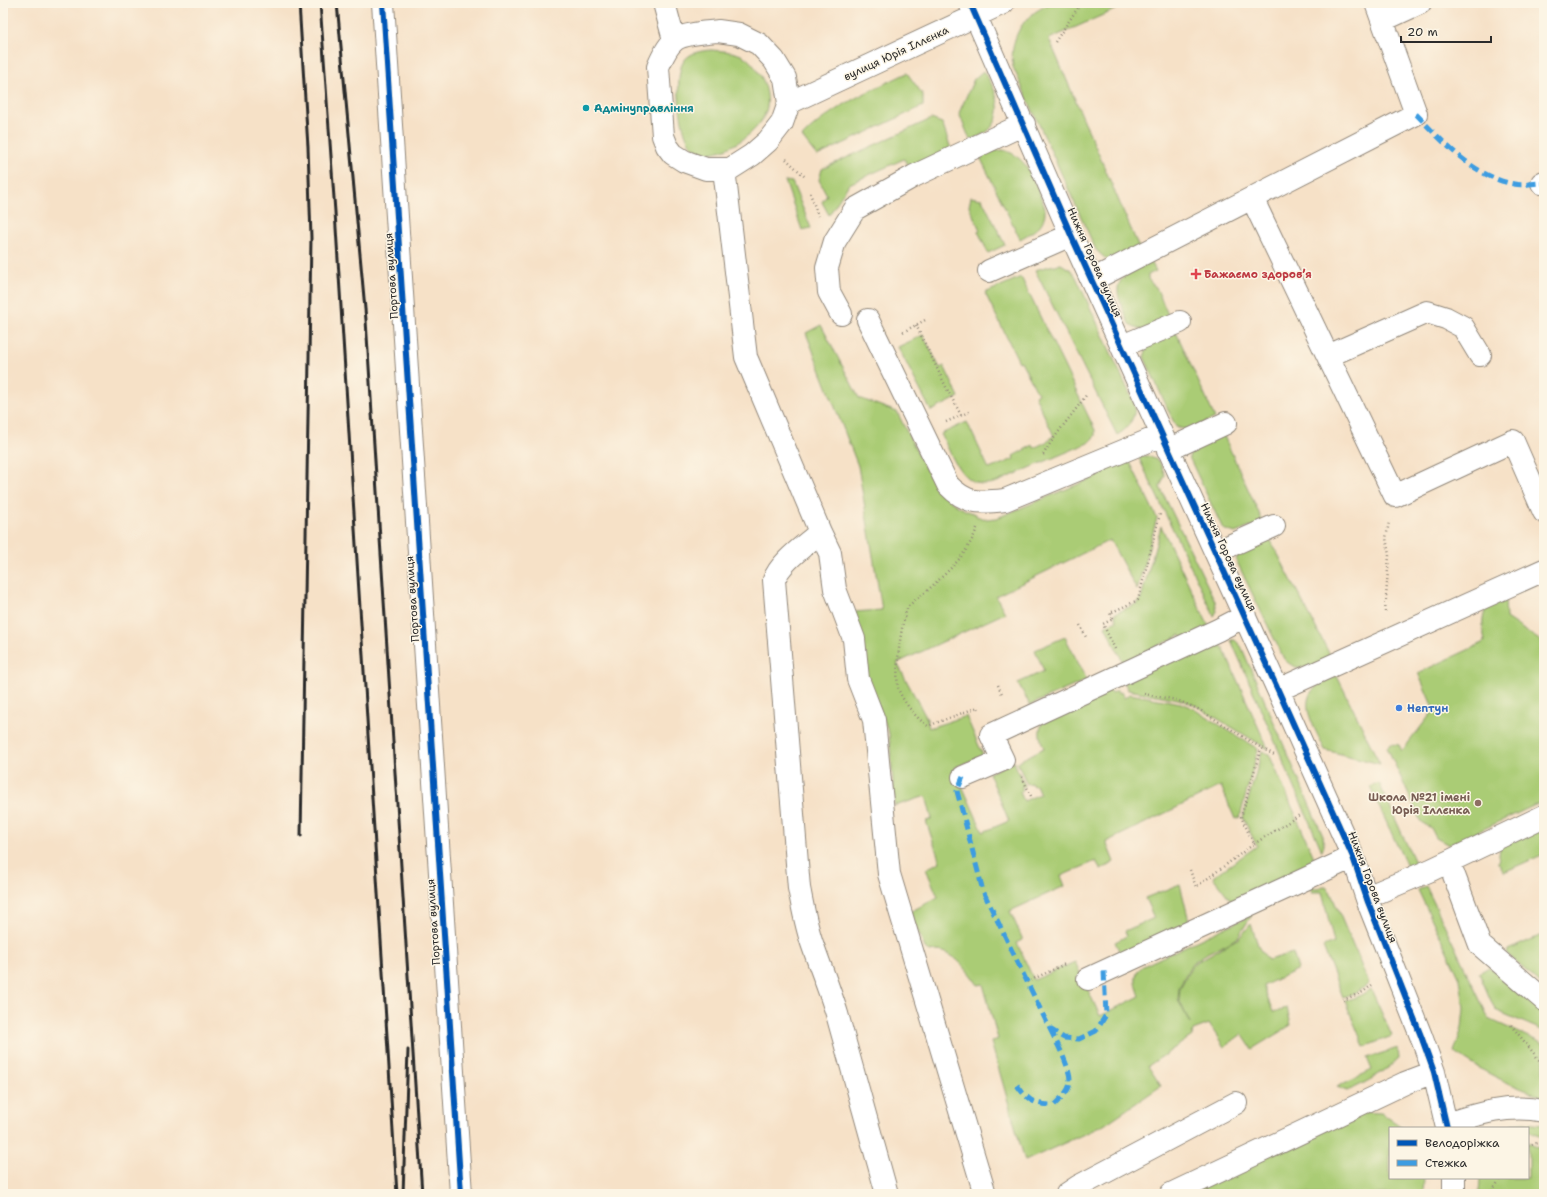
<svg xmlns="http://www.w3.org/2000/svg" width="1547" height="1197" viewBox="0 0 1547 1197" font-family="'Shantell Sans',sans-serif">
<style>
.green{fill:#aacc74;stroke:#6a7c50}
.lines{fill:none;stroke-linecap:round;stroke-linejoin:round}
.minor-casing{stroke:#908679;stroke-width:24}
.path{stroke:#908679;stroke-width:2.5;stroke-dasharray:1 3;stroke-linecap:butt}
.minor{stroke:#fff;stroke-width:22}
.rail{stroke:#2b2b2b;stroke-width:3}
.quiet{stroke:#3d9ce1;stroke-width:5;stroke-dasharray:10 5;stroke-linecap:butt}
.cycleway-casing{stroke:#fcf5e5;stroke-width:8}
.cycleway{stroke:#0057b8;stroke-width:6}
.culture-dot{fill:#0f9aa8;stroke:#fcf5e5;stroke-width:1.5}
.health-dot{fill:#e0444e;stroke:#fcf5e5;stroke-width:1.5}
.shop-dot{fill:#3f7fe0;stroke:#fcf5e5;stroke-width:1.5}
.education-dot{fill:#8d6e63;stroke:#fcf5e5;stroke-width:1.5}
.labels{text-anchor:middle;stroke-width:3;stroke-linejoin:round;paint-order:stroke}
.street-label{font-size:11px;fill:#2b2b2b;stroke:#fcf5e5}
.culture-label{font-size:11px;font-weight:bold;fill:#0d838f;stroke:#fcf5e5;text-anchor:start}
.health-label{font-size:11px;font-weight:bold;fill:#be3a42;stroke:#fcf5e5;text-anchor:start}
.shop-label{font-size:11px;font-weight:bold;fill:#366cbe;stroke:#fcf5e5;text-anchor:start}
.education-label{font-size:11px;font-weight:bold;fill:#785e54;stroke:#fcf5e5;text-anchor:end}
</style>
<rect width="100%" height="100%" fill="#fcf5e5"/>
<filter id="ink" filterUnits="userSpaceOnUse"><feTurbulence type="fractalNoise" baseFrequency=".025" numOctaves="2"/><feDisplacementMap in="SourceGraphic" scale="8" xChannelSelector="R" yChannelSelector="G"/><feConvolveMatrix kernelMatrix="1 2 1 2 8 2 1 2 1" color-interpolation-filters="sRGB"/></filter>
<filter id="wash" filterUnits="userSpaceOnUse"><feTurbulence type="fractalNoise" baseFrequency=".012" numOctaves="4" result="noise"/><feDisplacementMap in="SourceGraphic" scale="16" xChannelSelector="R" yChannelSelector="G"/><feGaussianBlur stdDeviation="0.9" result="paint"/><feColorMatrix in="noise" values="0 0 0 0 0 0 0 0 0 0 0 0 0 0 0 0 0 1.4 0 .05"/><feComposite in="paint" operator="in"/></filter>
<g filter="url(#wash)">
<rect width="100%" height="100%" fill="#f6e1c7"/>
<path class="green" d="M1050 3H1130L1049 39 1140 250 1114 260 1106 259 1096 250 1013 67C1010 48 1016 28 1031 15 1037 10 1044 7 1050 3Z
M711 50C721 51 732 51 741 55 748 58 754 65 758 72 765 81 769 95 767 107 763 130 730 152 708 153 699 153 690 146 687 138 680 124 674 73 684 61 690 52 701 51 711 50Z
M983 71C995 86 1007 113 989 130 984 135 976 137 970 140L959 113 974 79Z
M907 73 923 95V106L817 156 802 137C834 105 868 92 907 73Z
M931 119 942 123 951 149 910 169 904 159 849 184 829 215 822 202 827 195 819 180 822 169Z
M1003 150C1029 156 1036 186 1045 208 1046 226 1034 231 1020 239L980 157 994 151Z
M785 181 792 182 811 228 802 230Z
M971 197 982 199 1005 245 988 253 978 231 980 230 969 206Z
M1150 260 1156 271 1148 275V279L1152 284 1156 287 1169 317 1142 330 1129 324C1113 285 1110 282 1150 260Z
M1061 264 1071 270 1076 277 1135 405C1135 419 1128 429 1117 435L1035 270 1050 266Z
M1021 277 1095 430V436L1088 443 997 482C963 493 954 459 941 434L967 422 989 469 1014 459 1013 456 1033 445 1034 448 1050 440V438L1054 436 1035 396 1038 394 1021 361 1019 362 985 293Z
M821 325 859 398 897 412C904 426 911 440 918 454 932 482 943 504 976 514V516L986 519 997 518 1105 473 1103 469 1128 458 1157 518 1137 590 1110 540 996 596 1005 613 897 663 927 719 929 728 966 716 983 755 954 768 983 832 1009 821 989 773 1014 762 1025 786 1021 787 1023 790 1020 792 1024 801 1040 794 1036 785 1033 786 1031 783 1027 784 1017 762 1044 748C1040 739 1037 730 1044 721L1109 689 1112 693 1117 690 1118 693 1121 692 1124 698 1130 694 1181 703 1189 706 1258 749 1240 817 1235 819 1221 786 1106 842 1114 862 1101 870 1096 861 1061 876 1065 886 1010 911 1023 940 1017 943 1034 980 1075 962 1100 1016 1140 996C1136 985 1132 974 1143 966L1252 915 1238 937 1227 944 1209 952 1192 963 1186 974 1179 988 1178 1000 1190 1023 1179 1000 1180 988 1193 964 1239 938 1251 924 1259 948 1268 960 1293 953 1298 969 1263 986 1273 1012 1287 1008 1291 1025 1252 1049 1242 1034 1224 1047 1209 1024 1193 1030 1192 1036 1148 1066 1161 1086 1104 1125 1025 1161 991 1042 998 1039 983 984 978 985C967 970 951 946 930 952L925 948 910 912 938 897 926 869 940 862 926 821 932 819 926 796 895 806 889 733 865 674 853 612 882 610 858 466 806 333Z
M1176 332 1215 418 1188 430 1176 427 1144 357 1148 345Z
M923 335 940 368 944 366 959 397 931 411 898 347Z
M1223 434 1263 522 1235 533 1223 529 1189 457 1195 445Z
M1138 456H1148L1159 461 1165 475 1160 487 1215 601 1217 611 1214 616Z
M1161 526 1209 627 1184 639 1181 635 1123 662 1105 626 1117 621 1114 614 1138 603 1141 598Z
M1269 537 1332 659C1314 665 1299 675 1284 659L1236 560 1242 548Z
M1505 599 1506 618 1544 643V801L1449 845 1436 838 1431 828 1421 822 1387 747 1391 744 1399 745 1402 751 1434 710 1418 673 1485 642C1481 617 1480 608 1505 599Z
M1065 637 1087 680 1030 705 1018 683 1044 671 1035 650Z
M1216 639 1223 648 1268 749 1193 704 1178 699 1128 690 1124 682Z
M1231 640H1235L1241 646 1323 836 1324 845 1322 851Z
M1337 676 1380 764 1325 750C1310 718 1290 692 1337 676Z
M1262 751 1269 754 1316 862 1233 903 1213 877 1257 846 1243 818Z
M1379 783 1418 869 1410 873 1370 787Z
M1544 827V854L1504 872 1498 863 1500 847Z
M1308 883 1315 888 1326 887 1330 891 1369 984 1357 992 1343 997 1323 947 1334 943 1322 892H1312Z
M1180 884 1189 921 1122 957 1115 942 1127 936 1125 931 1154 918 1145 898Z
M1426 886 1489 1019 1544 1044V1097C1512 1086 1482 1072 1454 1052L1462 1028 1464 1008 1460 979 1418 890Z
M1544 934V987L1507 954 1508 950Z
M1489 967 1497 971 1544 1014V1031L1495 1010 1479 973Z
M1371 989 1392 1036 1364 1047 1345 1001 1361 995Z
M1398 1048 1399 1059C1383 1073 1367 1082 1348 1091L1337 1087 1372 1070 1367 1058Z
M1360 1112 1381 1113 1402 1127 1403 1128H1390V1178H1424L1423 1194H1190Z
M1524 1123 1544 1125V1138L1528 1131V1128H1520L1511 1124Z
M1528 1143 1544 1150V1194H1479L1480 1178H1528Z"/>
</g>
<g filter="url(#ink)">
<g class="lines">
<g class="minor-casing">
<path id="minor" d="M383 3 461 1194
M664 3 674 40
M970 3 1071 235 1278 690 1353 857 1368 902 1421 1036 1434 1072 1447 1128
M1383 20 1420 3
M718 31 739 34 759 44 774 60 785 78 789 103 782 123 768 141 752 155 730 169H706L684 161 673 154 667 146 663 136 658 67C661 60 668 45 675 40 683 34 707 32 718 31Z
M789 103 1003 3
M724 169 746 357 820 532C806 545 780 562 774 580L799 888C803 908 806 927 813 946 821 969 830 991 837 1014L887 1194
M1542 183 1544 182
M1252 198 1395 496 1513 441 1544 512
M989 271 1071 235
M1092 280 1416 114 1376 3
M841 314 829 292 827 268 835 241 855 209 914 176 1024 124
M868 320 948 485C966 504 979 503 1005 500L1162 435
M1122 346 1180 322
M1328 356 1427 312 1446 318 1463 327 1480 355
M1168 450 1226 423
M820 532 830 553 835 589 854 639 858 679 874 720 889 874 985 1194
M1216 552 1274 526
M1278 690 1544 570
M963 777 1003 760 991 735 1218 630 1245 616
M1449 862 1480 945 1544 1000
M1367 897 1431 870 1544 816
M1088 979 1353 857
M1447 1124C1479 1113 1509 1104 1544 1111
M1067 1194 1079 1186 1236 1103
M1171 1194 1405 1083 1434 1072
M1454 1194V1178"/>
</g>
<path class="path" d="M1055 42 1081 3
M786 159 805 177
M810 193 818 216
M916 325 948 391 961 415
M903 332 927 319
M946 422 971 411
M1043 455C1056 433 1073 414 1087 394
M977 528C967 556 948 571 927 591 921 596 913 601 908 607 901 618 894 680 899 691 905 704 917 719 928 726L978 707 979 711
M1385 612 1389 555 1386 538 1389 522
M1080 625 1087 639
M1115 649 1103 624 1113 619 1110 613 1138 600 1160 514
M998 685 1002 694
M1144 694 1177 700 1200 710 1253 743 1276 756
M1022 777 1031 796
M1254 844 1301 814
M1190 870 1196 887 1254 844 1241 817 1261 748
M1027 982 1065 964
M1343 1000 1363 992 1372 985
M1511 1025 1544 1066
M1528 1146 1540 1142 1544 1139
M1490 1194 1501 1178"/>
<use href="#minor" class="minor"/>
<path class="rail" d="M299 3 308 147 311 238 301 836
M320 3 335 212 397 1194
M337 3 366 320 422 1194
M403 1194 408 1050"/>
<path class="quiet" d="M1416 114C1443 142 1474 177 1514 184 1523 186 1533 183 1542 183
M963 777 957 791 983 891 1050 1029 1064 1038 1079 1039 1096 1031 1106 1015 1104 971
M1017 1085C1028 1101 1035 1105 1054 1105 1060 1099 1070 1091 1070 1082 1071 1069 1056 1041 1050 1029"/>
<g class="cycleway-casing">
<path id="cycleway" d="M383 3 461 1194
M970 3 1071 235 1278 690 1353 857 1368 902 1421 1036 1434 1072 1447 1128"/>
</g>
<use href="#cycleway" class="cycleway"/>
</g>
</g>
<circle class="culture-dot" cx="586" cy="108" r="4"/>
<path class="health-dot" d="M1194 268h4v4h4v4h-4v4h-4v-4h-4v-4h4z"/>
<circle class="shop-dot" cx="1399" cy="708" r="4"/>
<circle class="education-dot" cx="1478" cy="803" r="4"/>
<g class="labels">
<g class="street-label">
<text transform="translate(896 53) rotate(-25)" y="4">вулиця Юрія Іллєнка</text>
<text transform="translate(1095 262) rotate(66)" y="4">Нижня Горова вулиця</text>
<text transform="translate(391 276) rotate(-94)" y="4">Портова вулиця</text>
<text transform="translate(1229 557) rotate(65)" y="4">Нижня Горова вулиця</text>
<text transform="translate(412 599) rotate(-94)" y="4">Портова вулиця</text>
<text transform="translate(1373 887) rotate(69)" y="4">Нижня Горова вулиця</text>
<text transform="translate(433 922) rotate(-94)" y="4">Портова вулиця</text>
</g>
<g class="culture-label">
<text x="594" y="112">Адмінуправління</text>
</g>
<g class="health-label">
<text x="1204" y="278">Бажаємо здоровʼя</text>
</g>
<g class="shop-label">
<text x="1407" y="712">Нептун</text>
</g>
<g class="education-label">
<text x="1470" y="801">Школа №21 імені<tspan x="1470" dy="13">Юрія Іллєнка</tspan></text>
</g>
</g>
<rect width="1547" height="1197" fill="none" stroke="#fcf5e5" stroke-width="16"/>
<rect x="1389" y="1127" width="140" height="52" fill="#fcf5e5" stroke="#a8a49b"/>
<rect x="1397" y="1140" width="20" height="6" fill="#0057b8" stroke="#a8a49b"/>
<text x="1425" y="1147" font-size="12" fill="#2b2b2b">Велодоріжка</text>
<rect x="1397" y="1160" width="20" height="6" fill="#3d9ce1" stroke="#a8a49b"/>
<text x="1425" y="1167" font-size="12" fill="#2b2b2b">Стежка</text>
<path d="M1401 36v6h90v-6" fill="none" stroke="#2b2b2b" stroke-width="2"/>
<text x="1407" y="36" font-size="12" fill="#2b2b2b" stroke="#fcf5e5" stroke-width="3" paint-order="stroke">20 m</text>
</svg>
